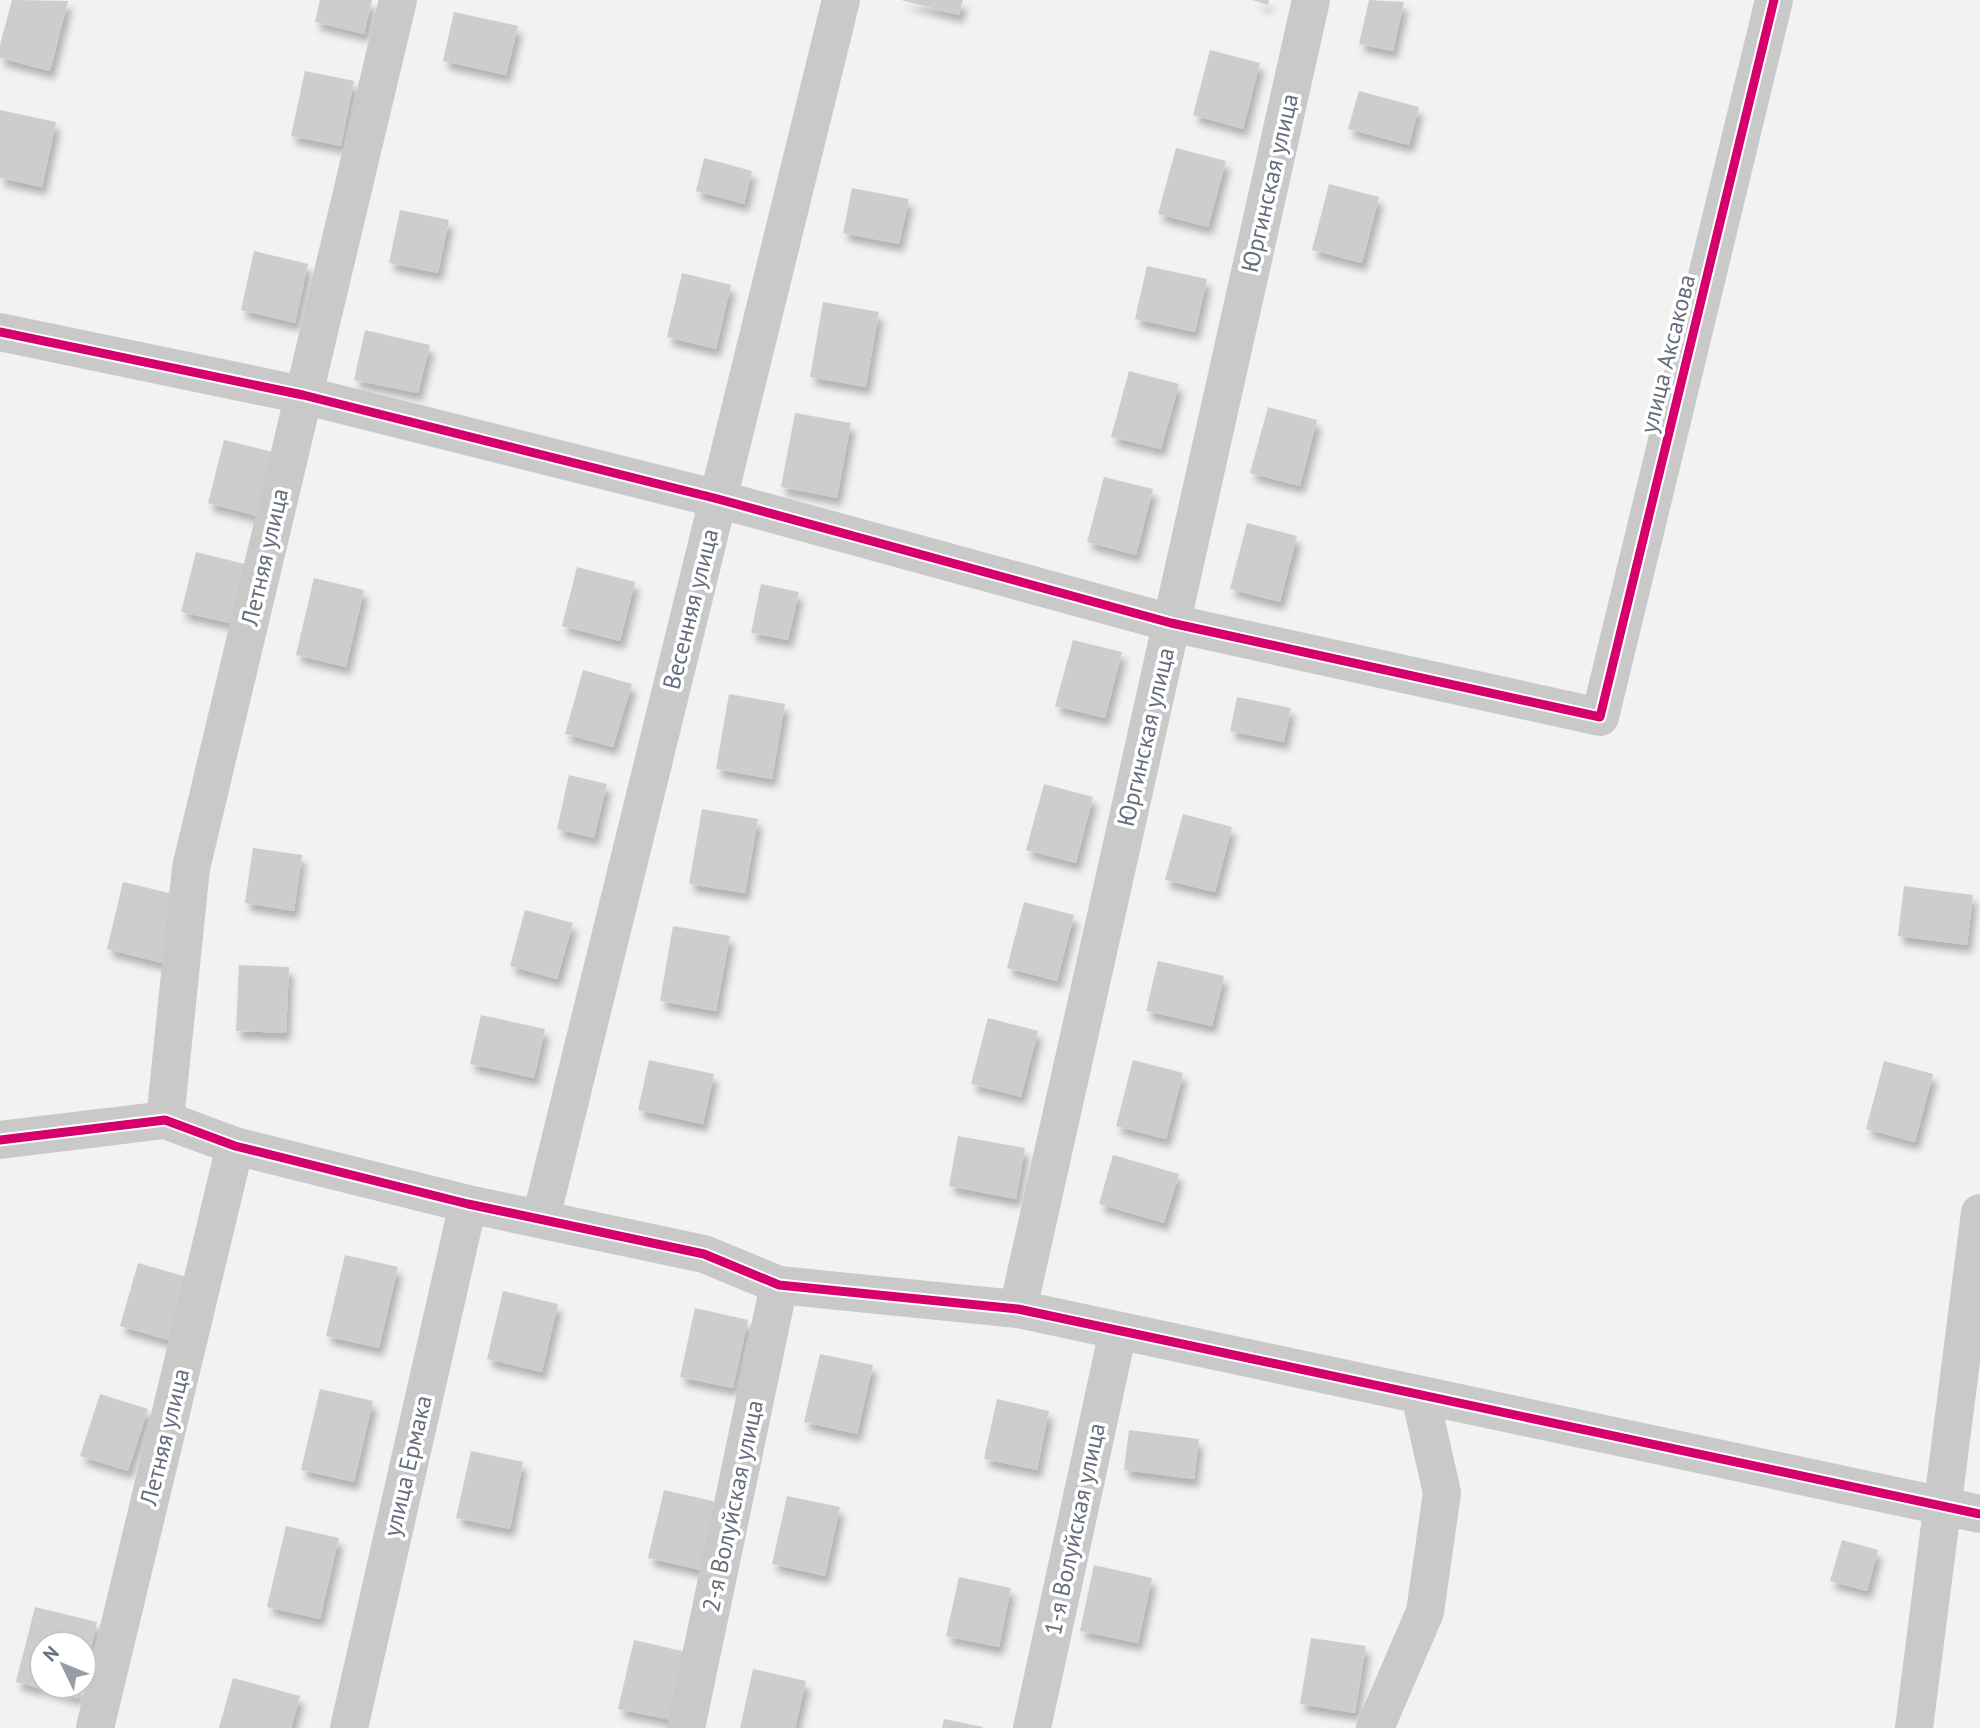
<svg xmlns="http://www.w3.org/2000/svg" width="1980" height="1728" viewBox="0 0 1980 1728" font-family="'PT Sans',sans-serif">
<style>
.building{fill:#cccdcd;filter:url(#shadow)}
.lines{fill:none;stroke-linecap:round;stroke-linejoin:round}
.minor{stroke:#c9c9ca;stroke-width:38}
.cycleway-casing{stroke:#fff;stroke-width:13}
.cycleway{stroke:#d6006c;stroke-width:9}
.labels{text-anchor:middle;stroke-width:7;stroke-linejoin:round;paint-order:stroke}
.street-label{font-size:24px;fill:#666e7e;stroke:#fff}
</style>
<defs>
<filter id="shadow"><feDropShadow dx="4.5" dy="8" stdDeviation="3.5" flood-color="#0004"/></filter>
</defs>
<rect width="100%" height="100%" fill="#f2f3f1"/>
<path class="building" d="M12 0 68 1 50 71 0 58V45Z
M320 0H372L364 34 315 22Z
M901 0H963L959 15Z
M1252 0H1269L1268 5Z
M1369 0 1404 2 1393 51 1359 44Z
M454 12 518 26 506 75 443 61Z
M1210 50 1260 63 1243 129 1193 115Z
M305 71 354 81 341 146 291 136Z
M1359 91 1419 107 1409 145 1348 129Z
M0 110 56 122 42 187 0 178Z
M1176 148 1226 161 1208 227 1158 214Z
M704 158 752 171 744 204 696 191Z
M1329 184 1379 197 1362 263 1312 250Z
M852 188 909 199 899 244 843 233Z
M400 210 449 220 438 273 389 263Z
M254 251 308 264 295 323 241 310Z
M1147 266 1207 279 1195 332 1135 319Z
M682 273 731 285 716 349 667 337Z
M823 302 879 312 866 387 810 377Z
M365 330 430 345 418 393 354 380Z
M1129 371 1179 384 1161 449 1111 437Z
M1268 407 1317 420 1300 486 1250 473Z
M795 413 851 423 837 498 781 487Z
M224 440 273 452 257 516 208 503Z
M1104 477 1153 489 1136 555 1087 542Z
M1247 523 1297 536 1280 602 1230 589Z
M196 552 249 565 234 624 181 612Z
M577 567 635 582 620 641 562 626Z
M314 578 364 590 346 667 296 655Z
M761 584 799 592 788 640 751 633Z
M1073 640 1122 652 1105 718 1055 706Z
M583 670 632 684 613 747 565 734Z
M729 694 785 704 772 779 716 769Z
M1237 697 1291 708 1284 742 1230 731Z
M569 775 607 784 594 838 557 829Z
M1044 784 1093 797 1076 863 1026 850Z
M702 809 758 819 745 893 689 884Z
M1183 814 1232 827 1215 892 1165 880Z
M253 848 302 855 294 911 245 903Z
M123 882 178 895 162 963 107 949Z
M1904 886 1973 895 1967 945 1898 936Z
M1024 902 1074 915 1057 981 1007 968Z
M525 910 573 923 557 979 510 966Z
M673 926 730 936 716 1011 660 1001Z
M1158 961 1224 976 1212 1026 1146 1011Z
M239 965 289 967 286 1033 236 1031Z
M481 1015 545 1029 534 1078 470 1064Z
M988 1018 1038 1031 1021 1097 971 1084Z
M649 1060 714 1074 703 1124 638 1110Z
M1133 1060 1183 1073 1166 1139 1116 1126Z
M1884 1061 1933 1074 1915 1142 1866 1129Z
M958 1136 1025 1148 1016 1199 949 1186Z
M1113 1155 1179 1174 1164 1223 1099 1204Z
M345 1255 398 1267 379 1348 326 1336Z
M138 1263 187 1277 168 1340 120 1326Z
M503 1291 558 1304 542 1372 487 1359Z
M695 1308 748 1320 733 1388 680 1377Z
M820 1354 873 1365 857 1434 804 1422Z
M320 1389 373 1401 354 1482 301 1470Z
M100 1394 148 1409 128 1471 80 1456Z
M997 1399 1049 1411 1037 1470 984 1459Z
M1129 1430 1199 1439 1194 1479 1124 1470Z
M471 1451 523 1462 510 1529 456 1518Z
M664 1490 717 1502 701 1570 648 1558Z
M787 1496 840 1507 825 1576 772 1564Z
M286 1526 339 1538 320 1619 267 1607Z
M1842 1540 1878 1550 1867 1591 1830 1581Z
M1094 1565 1152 1578 1138 1643 1080 1631Z
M959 1577 1011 1588 999 1647 946 1636Z
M35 1607 97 1622 85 1672 84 1644H42V1686H81L78 1698 16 1682Z
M1311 1638 1366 1646 1355 1713 1300 1704Z
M634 1640 686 1652 671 1720 618 1709Z
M753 1669 806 1681 795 1728H740Z
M233 1678 300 1696 291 1728H219Z
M944 1719 983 1727V1728H942Z"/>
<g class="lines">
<path class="minor" d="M0 332 303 395 718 499 1171 623 1600 717 1774 0
M165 1120 191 868 398 0
M0 1140 165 1120 235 1146 468 1204 704 1254 779 1285 1018 1309 1980 1514
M541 1218 841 0
M1018 1309 1311 0
M95 1728 235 1146
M349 1728 468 1204
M686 1728 779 1285
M1032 1728 1118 1331
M1375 1728 1425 1612 1442 1493 1420 1395
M1914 1728 1980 1213"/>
<g class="cycleway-casing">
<path id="cycleway" d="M0 332 303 395 718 499 1171 623 1600 717 1774 0
M0 1140 165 1120 235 1146 468 1204 704 1254 779 1285 1018 1309 1980 1514"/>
</g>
<use href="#cycleway" class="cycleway"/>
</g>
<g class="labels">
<g class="street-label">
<text transform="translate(1270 183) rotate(-77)" y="8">Юргинская улица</text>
<text transform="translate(1668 354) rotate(-76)" y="8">улица Аксакова</text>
<text transform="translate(265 557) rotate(-77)" y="8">Летняя улица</text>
<text transform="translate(691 609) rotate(-76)" y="8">Весенняя улица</text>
<text transform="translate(1146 737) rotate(-77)" y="8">Юргинская улица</text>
<text transform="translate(165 1437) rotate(-76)" y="8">Летняя улица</text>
<text transform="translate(408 1466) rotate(-77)" y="8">улица Ермака</text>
<text transform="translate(733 1506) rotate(-78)" y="8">2-я Волуйская улица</text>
<text transform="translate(1075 1529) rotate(-78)" y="8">1-я Волуйская улица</text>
</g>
</g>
<g transform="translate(63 1665) rotate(313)"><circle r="33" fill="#ffffff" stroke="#c2c5cb" stroke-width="2"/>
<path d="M0-5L12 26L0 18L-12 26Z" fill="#979da6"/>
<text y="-10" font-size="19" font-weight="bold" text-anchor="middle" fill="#666e7e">N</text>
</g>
</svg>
